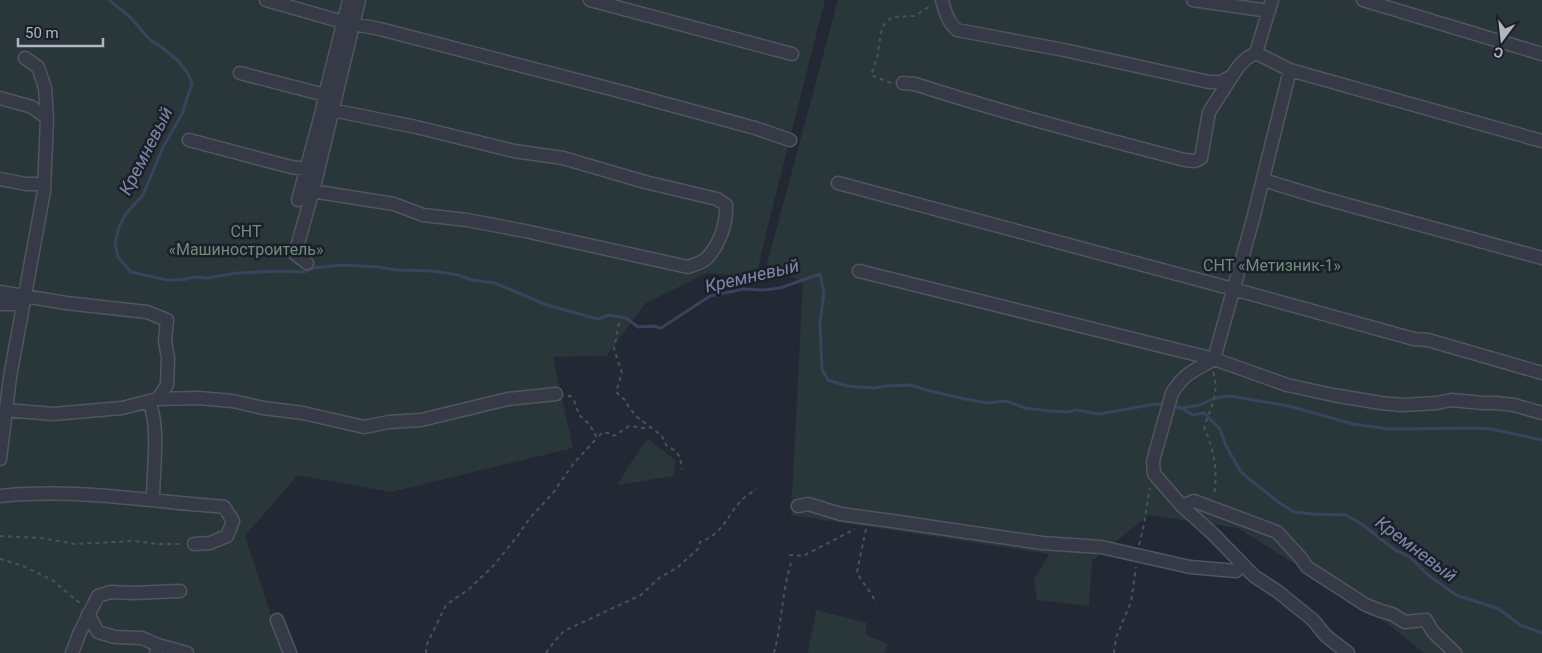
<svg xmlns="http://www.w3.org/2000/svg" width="1542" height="653" viewBox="0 0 1542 653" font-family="Roboto,sans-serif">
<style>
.green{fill:#29373a}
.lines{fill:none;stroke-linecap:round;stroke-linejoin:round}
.stream{stroke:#3a435c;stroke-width:3}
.minor-casing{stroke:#515560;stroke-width:15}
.path{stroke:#475358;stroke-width:2;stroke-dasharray:4 4;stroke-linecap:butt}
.minor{stroke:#363a46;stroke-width:12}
.labels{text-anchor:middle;stroke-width:5;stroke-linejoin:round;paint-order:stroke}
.park-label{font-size:16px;fill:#6c8f7a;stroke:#1c1f2a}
.water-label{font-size:18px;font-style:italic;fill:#7c88a7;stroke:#1c1f2a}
</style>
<rect width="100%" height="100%" fill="#232835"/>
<path class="green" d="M0 0H825L768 225 756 277 707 273 646 303 606 356 553 357 573 448 391 492 298 475 245 536 273 621 285 653H0Z
M838 0H1542V653H1424L1379 617 1238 528 1149 515 1092 561 1089 606 1037 600 1034 580 1049 554 791 515 803 282 776 270 767 264Z
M648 439 676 461 673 476 618 485 629 465Z
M816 610 867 623 865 634 888 644 884 653H808Z"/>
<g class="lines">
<path class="stream" d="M109 0 130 17 150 40 163 48 178 61 187 72 192 83 182 114 163 147 143 195 125 215 119 227 115 243 118 257 131 272 167 280H182L195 277 207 278 237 273 281 271 303 272 314 268 342 265 378 267 397 270 433 271 458 275 472 280 495 283 547 305 598 319 609 315 626 318 638 327 653 326 661 328 710 296 744 289 764 290 780 288 820 274 824 293 820 323 822 369 828 380 847 386 874 388 887 386 911 385 926 390 965 399 987 403 1006 401 1025 408 1049 411 1068 412 1076 410 1099 414 1155 404 1165 405
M1171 406 1181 408 1193 415 1204 413 1220 429 1226 446 1241 472 1278 502 1294 512 1313 514 1346 515 1363 525 1395 550 1410 557 1428 575 1456 595 1499 609 1520 625 1542 633
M1182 408 1200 405 1215 398 1230 396 1289 406 1353 424 1389 429 1477 428 1491 429 1542 440"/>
<g class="minor-casing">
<path id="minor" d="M266 0 343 22 380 29 619 91 755 128 790 140
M590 0 792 54
M942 0C945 12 948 22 957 30L1064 50 1209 82H1221L1230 77
M1193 0 1269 11
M1272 0 1256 53 1290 70 1542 141
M1363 0 1542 54
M1290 70 1253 219 1214 359C1195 371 1186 371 1172 393L1153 461 1154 474 1182 506 1213 534 1254 576 1277 591 1313 620 1326 636 1348 653
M903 83 915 84C1004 113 1094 136 1185 160L1195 161 1201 158 1209 112 1238 67 1247 58 1256 53
M0 98 32 107 47 118
M189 140 291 167 306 169 312 191 394 204 423 215 467 220 525 231 688 267C693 265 701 263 706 259 719 246 727 224 726 205L717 199 645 182 563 158 514 151 416 127 332 110 325 95 240 73
M0 179 26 184H44
M1263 180 1319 197 1542 258
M838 183 1233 289 1414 339 1428 340 1542 373
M298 200 322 111 325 95 349 0
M307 263 295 254 315 183 359 0
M859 271 1214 359 1287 385 1333 395 1381 403 1402 405 1437 403 1451 400 1483 403H1496L1514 405 1542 413
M0 292 66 303 147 312 167 320 165 341 168 358 167 385 158 399
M0 304H23
M149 401C160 428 153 470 153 500
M6 410 53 414 122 408 158 399 198 398 233 401 263 408 303 413 364 427 389 422 421 420 508 399 556 394
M0 459 10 377 44 191 47 118 45 88 38 67 25 58
M0 496C57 490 114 496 170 502 188 504 206 505 224 507L233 521 227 536 210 543 194 544
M798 506 808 504 841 514 899 522 1042 543 1101 547 1190 567 1236 571 1240 563
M1182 506 1194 501 1277 532 1300 557 1307 567 1366 605 1381 611 1392 614 1405 622 1426 620 1433 632 1455 653
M88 614 98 632 115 637 142 638 158 645 156 653
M277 620 290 653
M158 645 187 653
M72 653 80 632 98 596 111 592 133 593 180 591"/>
</g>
<path class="path" d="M891 83 871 75 877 58 882 27 892 17 914 16 931 6
M619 323 614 349 622 373 616 392 627 402 628 406 637 417 662 436 666 445 674 450 680 457 682 469
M1213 372C1220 392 1211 408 1204 427 1214 450 1218 470 1214 495
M568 396H570L574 400 579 415 590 425 597 438 603 432 608 433 612 436 616 435 629 426 644 428 648 425
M866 529 857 572C862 583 871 591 876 603
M0 536 41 538 75 544 133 541 158 544H182
M1139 545 1144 525 1149 491 1150 488
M789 555 803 556 855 529
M0 559 23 566 52 580 81 604
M426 653 427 644 446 605 469 589 494 565 519 534 529 519 553 493 573 464 597 438
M546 653 554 642 564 631 641 595 659 578 678 567 698 549 700 542C723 534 726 517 740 502 744 497 751 493 756 489
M774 653C782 623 782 592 791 563
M1114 653 1116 638 1131 602 1136 567"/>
<use href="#minor" class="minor"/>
</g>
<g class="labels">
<g class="park-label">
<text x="246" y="237">СНТ<tspan x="246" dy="18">«Машиностроитель»</tspan></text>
<text x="1272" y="271">СНТ «Метизник-1»</text>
</g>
<g class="water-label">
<text transform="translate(146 151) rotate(-63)" y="6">Кремневый</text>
<text transform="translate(752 276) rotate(-13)" y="6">Кремневый</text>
<text transform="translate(1416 549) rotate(37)" y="6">Кремневый</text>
</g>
</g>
<g transform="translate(1502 40) rotate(195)" stroke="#1c1f2a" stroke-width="4" paint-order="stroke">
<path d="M0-4L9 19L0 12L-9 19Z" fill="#b1b5c2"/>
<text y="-8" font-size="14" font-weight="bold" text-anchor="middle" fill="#b1b5c2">С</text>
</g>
<path d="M18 38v8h85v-8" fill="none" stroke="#b1b5c2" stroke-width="2.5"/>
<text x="25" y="38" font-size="15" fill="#b1b5c2" stroke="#1c1f2a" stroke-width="4" paint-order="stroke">50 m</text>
</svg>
